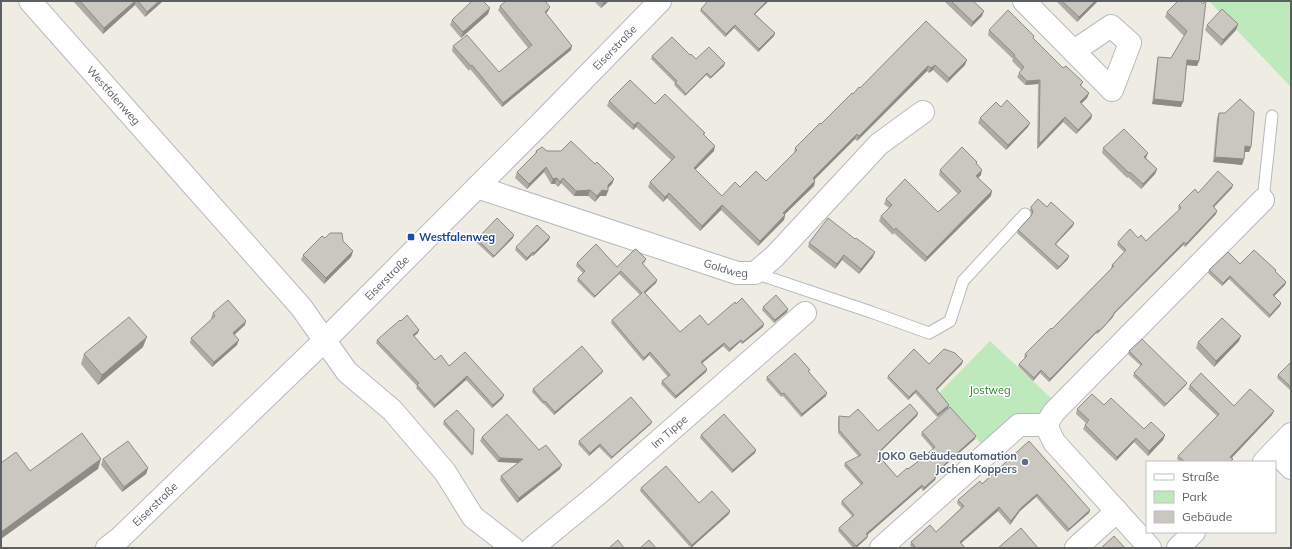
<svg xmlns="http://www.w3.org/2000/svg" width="1292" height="549" viewBox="0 0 1292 549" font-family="Mulish,sans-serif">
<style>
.green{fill:#bee9bd}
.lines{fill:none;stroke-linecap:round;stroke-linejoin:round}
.lane-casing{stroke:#b6babf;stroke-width:13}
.street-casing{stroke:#b6babf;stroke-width:24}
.lane{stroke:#fff;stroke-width:11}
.street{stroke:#fff;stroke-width:22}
.wall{fill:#aeaba5}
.shaded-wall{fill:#8d8b86}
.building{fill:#cac7c0;stroke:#8d8b86}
.transit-dot{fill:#1a4fb4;stroke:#fff;stroke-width:1.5}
.service-dot{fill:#5c6f8a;stroke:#fff;stroke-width:1.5}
.labels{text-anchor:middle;stroke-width:3;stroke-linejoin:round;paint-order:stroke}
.street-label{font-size:11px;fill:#5b6065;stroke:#fff}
.transit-label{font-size:11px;font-weight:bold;fill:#164399;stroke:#fff;text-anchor:start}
.park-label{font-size:11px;fill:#2c832e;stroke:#fff}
.service-label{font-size:11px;font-weight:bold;fill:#4e5e75;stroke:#fff;text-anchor:end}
</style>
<rect width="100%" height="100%" fill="#efece3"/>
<path class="green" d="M1209 1H1291V87Z
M990 341 1052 399 1038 415 982 445 938 394Z"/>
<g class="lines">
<g class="lane-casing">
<path id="lane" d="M1263 200 1272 116
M755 273 871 312 929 333 950 321 963 281 1025 214"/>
</g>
<g class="street-casing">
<g id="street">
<path id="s1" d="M30 1 301 307 347 372 392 410 445 472 473 517 513 548"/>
<path d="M1024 1 1112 90 1130 43 1111 26 1074 51"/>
<path id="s2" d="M477 187 737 273H755L775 256 879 144 923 112"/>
<path d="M1046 425 1054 442 1150 548"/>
<path d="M1275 451 1291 468"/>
<path d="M1264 462 1291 434"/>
<path id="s3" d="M107 548 120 538 325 340 545 119 660 1"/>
<path id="s4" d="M532 548 598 494 805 313"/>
<path d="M881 548 1019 425H1046L1054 412 1263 200"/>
<path d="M1076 548 1117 511"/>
<path d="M1178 548 1194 532"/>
</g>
</g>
<use href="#lane" class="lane"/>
<use href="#street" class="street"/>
</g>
<path class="wall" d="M73 1H163L145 17 135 5 103 34Z
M594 1H609L601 8Z
M944 1H973L982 16 971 27Z
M1056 1H1098L1077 22Z
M1178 1 1199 61 1197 66 1187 65 1181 107 1152 104 1157 62 1158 57 1171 58 1184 36 1165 17 1167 12Z
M500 6 548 11 546 13 571 50 502 107 470 69 469 71 452 51 453 46 499 72 528 48 498 10Z
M490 8 488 14 461 38 450 25 452 20Z
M701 9 755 14 775 33 774 36 758 52 734 28 725 37 700 11Z
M926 21 965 65 947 83 933 70 929 73 927 71 857 141 855 139 814 180 815 181 814 186 785 214V215L784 220 758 246 721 210 700 231 667 198 663 202 648 187 650 182 671 160 636 127 633 130 607 106 609 101 655 104 705 133 704 135 714 151 695 170 722 196 740 187 766 181 794 153 795 148 821 124 853 94 860 88Z
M1238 24 1236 30 1221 46 1205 30 1207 25Z
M989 30 1033 38 1063 68 1083 82 1081 86 1089 93 1087 98 1081 104 1092 115 1091 119 1076 134 1063 122 1037 149 1038 84 1025 85 1017 77 1019 73 1021 70 1012 61 1013 59 988 35Z
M690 55 696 59 724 66 710 79 706 75 685 96 674 85 675 83 651 59 652 56Z
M1001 107 1028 127 1006 150 978 123 980 118Z
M1219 113 1251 147 1249 152H1244V159L1242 165 1213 162 1217 118Z
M1103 148 1146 158 1157 169 1155 174 1141 189 1128 177 1127 178 1102 153Z
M536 151H547L595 164 614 179 612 184 608 188V191L606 196H600L595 202 588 196H574L561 183 558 187 555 184H551L544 172 527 189 515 178 517 172 535 154Z
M977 162V164L981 175 978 177 991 196 925 262 894 233 893 235 879 221 881 216 889 208 884 204 886 199 938 212 958 194 939 175 940 170Z
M1232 188 1214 207 1216 214 1185 247 1183 245 1114 314 1113 317 1106 325 1097 334 1096 333 1049 382 1040 373 1033 381 1018 366 1019 364 1025 358 1024 357 1025 354 1052 329 1112 268H1111L1112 265 1124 252 1117 245 1118 242 1138 238 1146 241 1179 210 1178 208 1179 205 1198 193Z
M1031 207H1047L1073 226 1056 244 1068 259 1057 270 1017 233 1018 230 1032 215 1030 210Z
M325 238 343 241 353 251 351 257 324 284 301 260 303 255Z
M513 238 493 258 476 242 477 239Z
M549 240 533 256 532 255 526 261 515 250 516 247Z
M809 243 873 257 859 274 842 260 835 269 808 247Z
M646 259 645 262 643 264 657 280 656 283 645 293 680 332 708 325 764 324 763 327 742 344 740 342 729 352 723 346 702 363 707 369 706 372 675 399 661 384 662 381 668 377 649 355 643 361 611 323 612 320 640 295 619 274 594 298 577 281 578 278 583 273 576 266 577 263 617 267Z
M1240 264 1276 270V272L1286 282 1285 285 1274 296 1281 303 1280 306 1269 318 1229 279 1222 286 1208 273 1209 270Z
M763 307 788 309 787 312 774 323 762 310Z
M213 313 245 325 234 335 237 345 212 367 190 343 191 338 212 319 211 318Z
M418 333 414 336 435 360 449 366 504 395 502 399 492 408 466 380 434 408 416 388 417 386 376 343 377 340Z
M1239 341 1214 367 1196 348 1198 342Z
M143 347 98 385 81 364 84 354Z
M1129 351 1187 383 1186 385 1164 407 1133 376 1134 373 1141 366 1128 354Z
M1291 362V391L1277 378 1278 375Z
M929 364H962L936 390 949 405 948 408 937 417 915 393 908 400 887 378 888 376Z
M603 371 602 373 554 415 544 404H543L532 392 533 389Z
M809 372 826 396 801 417 783 396 781 397 766 380 767 377Z
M1190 385 1234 406 1272 415 1231 458 1233 459 1232 462H1180L1177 459 1178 456 1217 416 1188 389Z
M1104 405 1144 429 1165 435 1163 440 1148 456 1134 442 1116 461 1083 429 1086 423 1076 414 1077 409Z
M918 413 917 416 878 454 897 477 920 460 933 449 921 435 922 432 975 439 934 475 936 477 935 480 923 491 921 488 867 535V538L856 548H853L838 531 839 528 852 516 841 504 842 501 861 485 844 466 845 463 859 457 838 433V419L839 416 878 431Z
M444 421 473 454 472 456 443 424Z
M652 422 651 424 611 459 599 447 589 456 578 444 579 441Z
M701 435 756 450 755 453 732 473 700 438Z
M482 437 539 450 560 469 517 503 500 480 501 476 518 463 498 462 480 441Z
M1029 441 1090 510 1089 513 1067 532 1036 497 1020 511 1010 525 998 511 961 543 965 548H912L910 545 911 542 936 532 961 508 957 503 958 500 982 484Z
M103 459 148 468 146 474 122 492 101 465Z
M641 488 699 503 729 514 691 548 640 491Z"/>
<path class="shaded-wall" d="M135 1H136L135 5 103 34 104 28Z
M159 1H163L145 17 147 12Z
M605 1H609L601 8 603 3Z
M767 1H769L753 16 754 14Z
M1095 1H1098L1077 22 1079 17Z
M550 7 548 11 543 16 545 12Z
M490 8 488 14 461 38 463 32Z
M984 11 982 16 971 27 973 22Z
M1238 24 1236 30 1221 46 1223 40Z
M735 25 734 28 725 37 726 34Z
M775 33 774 36 758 52 759 49Z
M572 46 571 50 502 107 503 103Z
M967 60 965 65 947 83 949 78Z
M1187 60 1199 61 1197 66 1185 65Z
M725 63 724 66 710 79 711 77Z
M935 65 933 70 929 73 931 68Z
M928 66 927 71 857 141 859 136Z
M707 73 706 75 685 96 686 94Z
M1040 80 1038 84 1025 85 1027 81Z
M1089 93 1087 98 1078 107 1080 102Z
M1154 99 1183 102 1181 107 1152 104Z
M1092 115 1091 119 1076 134 1078 130Z
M1065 117 1063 122 1037 149 1039 144Z
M638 122 636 127 633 130 634 125Z
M1030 123 1028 127 1006 150 1008 145Z
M857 134 855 139 811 183 813 178Z
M715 146 714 151 692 173 694 168Z
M1245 146 1251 147 1249 152H1243Z
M1148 153 1146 158 1142 162 1144 157Z
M1215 157 1244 159 1242 165 1213 162Z
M546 167 544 172 527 189 529 184Z
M1157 169 1155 174 1141 189 1143 184Z
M982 170 981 175 975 181 976 176Z
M557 178 555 184H551L553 179Z
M563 178 561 183 558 187 560 182Z
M614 179 612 184 606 190 608 191 606 196H600L595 202 597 196Z
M815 181 814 186 781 218 783 213Z
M1233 185 1232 188 1212 209 1213 206Z
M590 190 588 196H574L576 191Z
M992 191 991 196 925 262 927 257Z
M669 193 667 198 663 202 665 197Z
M722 205 721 210 700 231 702 226Z
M1217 211 1216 214 1185 247 1186 244Z
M785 215 784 220 758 246 760 241Z
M1074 223 1073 226 1054 246 1055 244Z
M514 235 513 238 493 258 494 256Z
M550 237 549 240 533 256 534 253Z
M1184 242 1183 245 1112 316 1113 314Z
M353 251 351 257 324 284 326 278Z
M533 252 532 255 526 261 527 258Z
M875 252 873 257 859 274 861 269Z
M844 255 842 260 835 269 837 264Z
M1069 256 1068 259 1057 270 1059 267Z
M621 271 619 274 594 298 595 296Z
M1230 276 1229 279 1222 286 1223 283Z
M657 280 656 283 643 295 644 292Z
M1286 282 1285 285 1272 298 1273 295Z
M1281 303 1280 306 1269 318 1270 315Z
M788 309 787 312 774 323 775 320Z
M1114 314 1113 317 1097 334 1099 331Z
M246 321 245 325 231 338 233 333Z
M764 324 763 327 742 344 743 342Z
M419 330 418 333 412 338 413 335Z
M1098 330 1096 333 1049 382 1050 379Z
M1241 336 1239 341 1214 367 1216 361Z
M147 337 143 347 98 385 102 375Z
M239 340 237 345 212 367 214 362Z
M741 340 740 342 729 352 730 349Z
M724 343 723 346 700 365 701 362Z
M650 352 649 355 643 361 644 358Z
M963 361 962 364 935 392 936 389Z
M707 369 706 372 675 399 676 396Z
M1041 370 1040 373 1033 381 1034 378Z
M603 371 602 373 554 415 555 412Z
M467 376 466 380 434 408 435 405Z
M1187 383 1186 385 1164 407 1166 404Z
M916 390 915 393 908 400 909 397Z
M827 393 826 396 801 417 802 414Z
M504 395 502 399 492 408 493 405Z
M949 405 948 408 937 417 938 414Z
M1274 411 1272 415 1229 461 1230 457Z
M918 413 917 416 876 456 877 454Z
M652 422 651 424 611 459 612 457Z
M1165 435 1163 440 1148 456 1149 451Z
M976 436 975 439 932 477 934 474Z
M1136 438 1134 442 1116 461 1117 457Z
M600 444 599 447 589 456 590 453Z
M756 450 755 453 732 473 733 470Z
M500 458 523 459 522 463 498 462Z
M101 459 98 469 1 539V532Z
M562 465 560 469 517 503 519 498Z
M148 468 146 474 122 492 124 487Z
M936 477 935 480 923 491 924 488Z
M922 485 921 488 865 537 866 534Z
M1037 494 1036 497 1020 511 1010 525 1011 521 1021 508Z
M999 507 998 511 959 545 960 542Z
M1090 510 1089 513 1067 532 1069 529Z
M730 511 729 514 691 548 692 545Z
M868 536 867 538 856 548H855L856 546Z"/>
<path class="building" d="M80 1H135L104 28Z
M138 1H159L147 12Z
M472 1H483L490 8 463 32 452 20Z
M506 1H545L550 7 545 12 572 46 503 103 472 65 471 66 453 46 467 35 499 72 532 45 500 6Z
M708 1H767L754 14 775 33 759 49 735 25 726 34 701 9Z
M951 1H973L984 11 973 22Z
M1062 1H1095L1079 17Z
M1178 1H1200L1203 4 1205 1H1206L1199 61 1187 60 1183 102 1154 99 1158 57 1171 58 1187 31 1167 12Z
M1222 9 1238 24 1223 40 1207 25Z
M1008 10 1034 36 1033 38 1063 68 1066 66 1083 82 1080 85 1089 93 1080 102 1092 115 1078 130 1065 117 1039 144 1040 80 1027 81 1019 73 1024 67 1014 56 1015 55 989 30Z
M926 21 967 60 949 78 935 65 931 68 928 66 859 136 857 134 813 178 815 181 783 213 785 215 760 241 722 205 702 226 669 193 665 197 650 182 675 157 638 122 634 125 609 101 630 80 655 104 665 94 705 133 703 134 715 146 694 168 722 196 735 182 740 187 756 171 766 181 797 150 795 148 820 123 821 124 852 93 853 94 859 87 860 88Z
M672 37 690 55 691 54 696 59 709 47 725 63 711 77 707 73 686 94 675 82 677 81 652 56Z
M1240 99 1254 112 1251 147 1245 146 1244 159 1215 157 1219 113H1225Z
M1007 100 1030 123 1008 145 980 118 996 102 1001 107Z
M1124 129 1148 153 1144 157 1157 169 1143 184 1130 172 1129 173 1103 148Z
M571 141 595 164 597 162 614 179 608 185V191L602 190 597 196 590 190 576 191 563 178 560 182 557 178 553 179 546 167 529 184 517 172 537 152 536 151 542 147 547 151H561Z
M962 147 977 162 976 163 982 170 976 176 992 191 927 257 896 228 894 230 881 216 892 205 886 199 905 179 938 212 961 191 940 170Z
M1218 171 1233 185 1213 206 1217 211 1186 244 1184 242 1113 314H1114L1107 323 1099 331 1098 330 1050 379 1041 370 1034 378 1019 364 1027 356 1025 354 1051 328 1052 329 1114 266 1112 265 1126 250 1118 242 1130 229 1138 238 1141 235 1146 241 1181 208 1179 205 1195 189 1198 193Z
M1038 199 1047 207 1051 202 1074 223 1055 244 1069 256 1059 267 1018 230 1031 216 1033 212 1031 207Z
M497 218 514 235 494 256 477 239Z
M828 218 855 239 856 238 875 252 861 269 844 255 837 264 809 243Z
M537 225 550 237 534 253 533 252 527 258 516 247Z
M330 233H342L343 241 353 251 326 278 303 255 322 236 325 238Z
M596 244 617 267 635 249 637 250 646 259 642 263 657 280 644 292 680 332 700 315 708 325 735 302 736 304 742 298 764 324 743 342 741 340 730 349 724 343 701 362 707 369 676 396 662 381 670 375 650 352 644 358 612 320 642 293 621 271 595 296 578 278 585 271 577 263Z
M1254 250 1276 270 1275 271 1286 282 1273 295 1281 303 1270 315 1230 276 1223 283 1209 270 1228 252 1240 264Z
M776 295 788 309 775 320 763 307Z
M228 300 246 321 233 333 239 340 214 362 191 338 215 316 213 313Z
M407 315 419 330 413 335 435 360 441 355 449 366 465 352 504 395 493 405 467 376 435 405 417 385 419 383 377 340 400 320 401 321Z
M129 317 147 337 102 375 84 354Z
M1222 318 1241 336 1216 361 1198 342Z
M1142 339 1187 383 1166 404 1134 373 1142 364 1129 351Z
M582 346 603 371 555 412 545 401 544 402 533 389Z
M914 349 929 364 944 349 955 353 963 361 936 389 949 405 938 414 916 390 909 397 888 376Z
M795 353 810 370 808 371 827 393 802 414 784 393 782 394 767 377Z
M1291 362V387L1278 375Z
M1201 373 1234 406 1250 389 1274 411 1230 457 1233 459 1230 462H1185L1178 456 1219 414 1190 385Z
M1092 394 1104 405 1111 398 1144 429 1151 422 1165 435 1149 451 1136 438 1117 457 1085 425 1089 420 1077 409Z
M631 397 652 422 612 457 600 444 590 453 579 441Z
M910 404 918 413 877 454 897 477 907 468 908 469 920 460 935 447 922 432 950 407 976 436 934 474 936 477 924 488 922 485 866 534 868 536 856 546 839 528 854 515 842 501 863 483 845 463 861 455 839 430V416L849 417 858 409 878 431Z
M457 410 474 429 473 454 444 421Z
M507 414 539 450 546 445 562 465 519 498 501 476 523 459 500 458 482 437Z
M724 414 756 450 733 470 701 435Z
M82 433 101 459 1 532V463L16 452 30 471Z
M128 441 148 468 124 487 103 459Z
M1029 441 1090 510 1069 529 1037 494 1021 508 1011 521 999 507 960 542 965 548H916L911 542 930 525 936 532 964 506 958 500 980 481 982 484Z
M666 466 699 503 712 491 730 511 692 545 641 488Z
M1021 528 1038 548H998Z
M1114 536 1125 548H1101Z
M618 540 624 548H609Z
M649 540 656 548H640Z"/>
<rect class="transit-dot" x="407" y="233" width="8" height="8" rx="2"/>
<circle class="service-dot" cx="1025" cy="462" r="4"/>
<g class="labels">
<g class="street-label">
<text dy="4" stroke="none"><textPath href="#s3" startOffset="713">Eiserstraße</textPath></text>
<text dy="4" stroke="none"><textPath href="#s1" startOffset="126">Westfalenweg</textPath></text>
<text dy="4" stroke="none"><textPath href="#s2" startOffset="262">Goldweg</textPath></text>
<text dy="4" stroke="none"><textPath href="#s3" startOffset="389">Eiserstraße</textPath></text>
<text dy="4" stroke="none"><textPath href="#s4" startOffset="180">Im Tippe</textPath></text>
<text dy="4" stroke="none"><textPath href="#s3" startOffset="65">Eiserstraße</textPath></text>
</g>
<g class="transit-label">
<text x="419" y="241">Westfalenweg</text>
</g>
<g class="park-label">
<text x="990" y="394">Jostweg</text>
</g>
<g class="service-label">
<text x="1017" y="460">JOKO Gebäudeautomation<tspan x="1017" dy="13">Jochen Koppers</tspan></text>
</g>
</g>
<rect width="1292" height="549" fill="none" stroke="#5b6065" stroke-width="4"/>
<rect x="1146" y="461" width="130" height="72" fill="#ffffff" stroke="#bdbfc1"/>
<rect x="1154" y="474" width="20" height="6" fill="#ffffff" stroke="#bdbfc1"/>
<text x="1182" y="481" font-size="12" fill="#5b6065">Straße</text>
<rect x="1154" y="491" width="20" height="12" fill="#bee9bd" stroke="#bdbfc1"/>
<text x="1182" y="501" font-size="12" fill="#5b6065">Park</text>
<rect x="1154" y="511" width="20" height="12" fill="#cac7c0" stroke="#bdbfc1"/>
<text x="1182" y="521" font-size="12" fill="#5b6065">Gebäude</text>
</svg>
